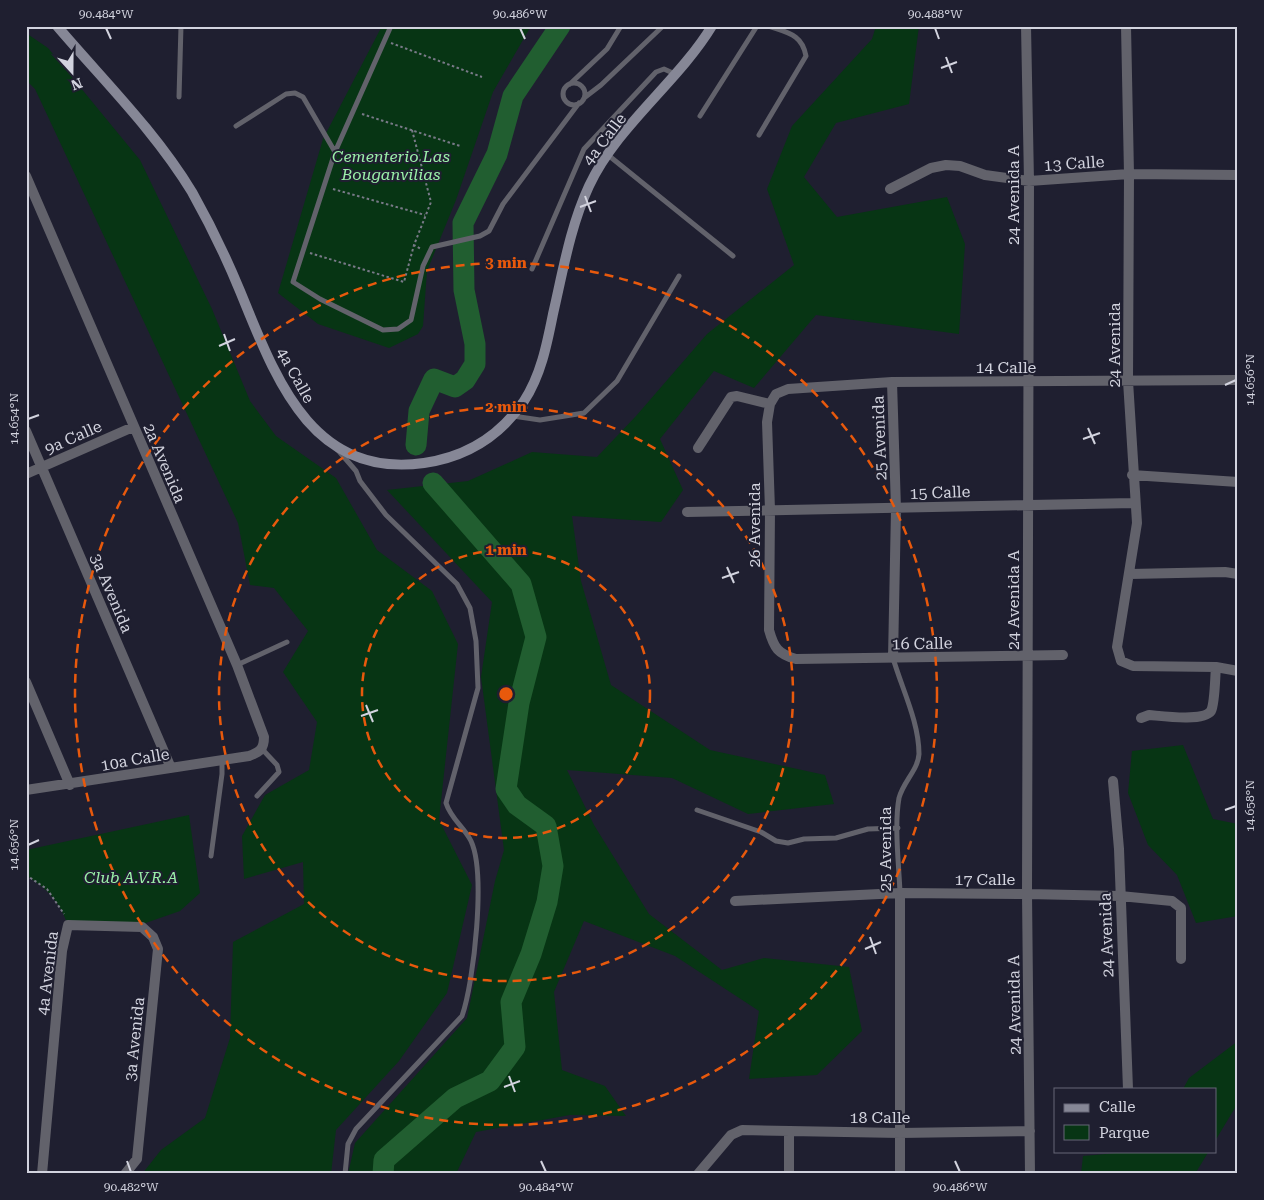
<svg xmlns="http://www.w3.org/2000/svg" width="1264" height="1200" viewBox="0 0 1264 1200" font-family="'Roboto Serif',serif">
<style>
.green{fill:#073514}
.lines{fill:none;stroke-linecap:round;stroke-linejoin:round}
.river{stroke:#215e30;stroke-width:21}
.path{stroke:#797a88;stroke-width:2;stroke-dasharray:2.5 2.5;stroke-linecap:butt}
.service{stroke:#62626b;stroke-width:5}
.minor{stroke:#62626b;stroke-width:10}
.secondary{stroke:#868796;stroke-width:10}
.ticks{fill:none;stroke:#d2d3de;stroke-width:2}
.ring{fill:none;stroke:#e8590c;stroke-width:2.5;stroke-dasharray:9 6}
.labels{text-anchor:middle;stroke-width:4;stroke-linejoin:round;paint-order:stroke}
.street-label{font-size:16px;fill:#d2d3de;stroke:#1f1f30}
.park-label{font-size:16px;font-style:italic;fill:#9aefa8;stroke:#1f1f30}
.centre{fill:#e8590c;stroke:#1f1f30;stroke-width:2.5}
.ring-label{font-size:15px;text-anchor:middle;font-weight:bold;fill:#e8590c;stroke:#1f1f30;stroke-width:4;stroke-linejoin:round;paint-order:stroke}
.neatline{fill:none;stroke:#d2d3de;stroke-width:2}
.ticks-label{font-size:12px;text-anchor:middle;fill:#d2d3de}
</style>
<rect width="100%" height="100%" fill="#1f1f30"/>
<path class="green" d="M382 26H531L493 92 456 200 427 271 423 326 418 334 389 348 318 324 278 293 323 139Z
M876 26H919L909 104 836 123 804 177 837 217 947 197 965 244 959 334 816 315 754 388 714 371 660 439 683 490 661 522 572 516 581 581 611 685 710 750 825 775 834 804 748 814 672 778 567 770 594 825 649 914 722 970 764 958 849 967 862 1031 817 1075 749 1079 759 1011 675 956 584 921 554 992 562 1070 605 1086 626 1116 570 1115 476 1132 456 1174H348L355 1143 467 1018 495 881 504 850 481 677 492 602 387 490 468 481 532 452 597 457 636 416 707 334 794 265 767 189 792 126 872 39Z
M26 33 48 48 140 160 212 309 250 401 276 436 336 478 377 550 432 591 458 644 439 820 472 885 447 993 399 1061 336 1130 331 1174H142L161 1150 205 1118 230 1038 233 942 304 904 303 862 244 879 242 836 265 795 309 770 317 722 283 672 308 631 274 588 250 585 238 523 35 89 26 80Z
M1183 745 1213 819 1238 824V916L1196 923 1177 875 1148 845 1128 793 1132 751Z
M189 815 200 893 180 911 137 926 68 925C58 899 48 890 26 875V850Z
M1238 1041V1103L1215 1141V1089H1183L1189 1078Z
M1139 1151H1209L1195 1174H1081L1083 1156Z"/>
<g class="lines">
<path class="river" d="M416 445 419 411 434 379 455 387 465 380 475 364V344L464 290 463 223 497 154 513 96 560 26
M383 1174 384 1160 455 1098 490 1081 515 1047 511 1002 531 954 547 902 553 866 546 826 517 805 506 789 519 703 536 637 521 584 433 483"/>
<path class="path" d="M391 43 482 77
M362 114 460 146
M412 130 431 202 414 245 421 249
M333 189 425 215
M310 253 404 282 414 245
M26 875 47 889 64 914"/>
<path class="service" d="M391 26 335 152 293 282 320 299 383 330 398 329 411 320 423 266 432 247 480 236 489 231 503 204 579 103
M563 94a11 11 0 1 1 22 0a11 11 0 1 1-22 0Z
M570 84 607 49 621 26
M179 97 181 26
M584 98 601 85 663 26
M700 116 757 26
M236 126 286 94 295 93 303 97 335 152
M759 135 806 56C802 34 788 33 768 26
M608 155 733 256
M532 269 584 149 656 72 664 69 675 74
M513 416 540 420 584 413 617 381 679 276
M337 449 356 471 360 481 386 515 457 584 470 608 476 641 478 688 446 803C451 819 464 827 471 841 486 873 474 982 462 1016L356 1129 348 1144 345 1174
M893 658C902 689 919 722 919 754 918 770 903 782 899 798 894 826 899 865 900 893
M237 665 287 642
M257 796 279 772 277 765 262 749
M697 810 761 832 776 841 788 843 804 839 836 838 868 829 898 828
M211 856 222 774V761"/>
<path class="minor" d="M1026 26 1029 181 1027 894 1030 1174
M1126 26 1129 174 1128 381 1137 523 1117 647 1121 661 1133 666 1216 667 1238 671
M26 176 237 665 264 737C264 749 260 752 249 756L26 790
M890 189 931 168 946 165 960 166 985 175 1029 181 1129 174 1238 175
M892 382 896 509 893 658
M26 431 171 768
M698 448 731 397 737 396 770 404
M26 474 133 427
M1132 475 1238 482
M687 512 1134 503
M1130 574 1225 572 1238 574
M1063 655 796 659C778 654 774 648 769 630L770 510 767 422 770 404 776 394 788 389 892 382 1238 380
M26 682 70 785
M1141 718 1149 715C1162 716 1203 722 1211 711 1215 703 1215 677 1216 667
M1113 781 1119 849 1128 1089
M735 901 900 893 1027 894 1120 896 1172 901 1181 908V959
M42 1174 62 951 68 925 142 927 153 937 158 949 137 1159 125 1174
M698 1174 731 1135 742 1130 900 1133 1030 1131
M789 1174V1132
M900 1174V893"/>
<path class="secondary" d="M57 26C103 80 155 131 192 192 210 224 226 257 240 291 275 376 310 479 424 463 466 457 500 436 524 401 541 375 547 344 553 314 563 271 570 227 589 186 617 126 678 82 712 26"/>
</g>
<path class="ticks" d="M106 28 111 39M520 28 525 39M935 28 939 39M946 57 952 73M941 68 957 62M585 196 591 212M580 207 596 201M224 334 230 351M219 346 235 339M1225 385 1236 380M28 419 39 415M1088 428 1095 444M1083 439 1100 433M727 567 734 583M722 578 739 572M366 705 373 722M361 716 378 710M1225 810 1236 806M28 845 39 840M870 937 876 954M865 949 881 942M509 1076 515 1092M504 1087 520 1081M127 1161 131 1172M541 1161 546 1172M955 1161 960 1172"/>
<g class="ring">
<circle cx="506" cy="694" r="144"/>
<circle cx="506" cy="694" r="287"/>
<circle cx="506" cy="694" r="431"/>
</g>
<g class="labels">
<g class="street-label">
<text transform="translate(604 139) rotate(-53)" y="6">4a Calle</text>
<text transform="translate(1074 163) rotate(-4)" y="6">13 Calle</text>
<text transform="translate(1013 195) rotate(-90)" y="6">24 Avenida A</text>
<text transform="translate(1114 345) rotate(-90)" y="6">24 Avenida</text>
<text x="1006" y="373">14 Calle</text>
<text transform="translate(296 375) rotate(61)" y="6">4a Calle</text>
<text transform="translate(73 437) rotate(-24)" y="6">9a Calle</text>
<text transform="translate(879 438) rotate(-92)" y="6">25 Avenida</text>
<text transform="translate(165 463) rotate(67)" y="6">2a Avenida</text>
<text transform="translate(940 492) rotate(-2)" y="6">15 Calle</text>
<text transform="translate(754 525) rotate(-90)" y="6">26 Avenida</text>
<text transform="translate(112 593) rotate(67)" y="6">3a Avenida</text>
<text transform="translate(1013 600) rotate(-90)" y="6">24 Avenida A</text>
<text transform="translate(922 643) rotate(-1)" y="6">16 Calle</text>
<text transform="translate(135 759) rotate(-10)" y="6">10a Calle</text>
<text transform="translate(885 849) rotate(-90)" y="6">25 Avenida</text>
<text x="985" y="885">17 Calle</text>
<text transform="translate(1106 935) rotate(-92)" y="6">24 Avenida</text>
<text transform="translate(47 973) rotate(-83)" y="6">4a Avenida</text>
<text transform="translate(1014 1005) rotate(-91)" y="6">24 Avenida A</text>
<text transform="translate(134 1039) rotate(-84)" y="6">3a Avenida</text>
<text x="880" y="1123">18 Calle</text>
</g>
<g class="park-label">
<text x="391" y="162">Cementerio Las<tspan x="391" dy="18">Bouganvilias</tspan></text>
<text x="131" y="883">Club A.V.R.A</text>
</g>
</g>
<circle cx="506" cy="694" r="8" class="centre"/>
<g class="ring-label">
<text x="506" y="268">3 min</text>
<text x="506" y="412">2 min</text>
<text x="506" y="555">1 min</text>
</g>
<rect width="1264" height="1200" fill="none" stroke="#1f1f30" stroke-width="55"/>
<rect x="1054" y="1088" width="162" height="65" fill="#1f1f30" stroke="#676776"/>
<rect x="1064" y="1104" width="25" height="8" fill="#868796" stroke="#676776"/>
<text x="1099" y="1112" font-size="15" fill="#d2d3de">Calle</text>
<rect x="1064" y="1125" width="25" height="15" fill="#073514" stroke="#676776"/>
<text x="1099" y="1138" font-size="15" fill="#d2d3de">Parque</text>
<g transform="translate(72 72) rotate(159)" stroke="#1f1f30" stroke-width="4" paint-order="stroke">
<path d="M0-4L9 19L0 12L-9 19Z" fill="#d2d3de"/>
<text y="-8" font-size="14" font-weight="bold" text-anchor="middle" fill="#d2d3de">N</text>
</g>
<rect x="28" y="28" width="1208" height="1144" class="neatline"/>
<g class="ticks-label">
<text x="106" y="18">90.484°W</text>
<text x="520" y="18">90.486°W</text>
<text x="935" y="18">90.488°W</text>
<text transform="translate(1250 380) rotate(-90)" y="4">14.656°N</text>
<text transform="translate(14 419) rotate(-90)" y="4">14.654°N</text>
<text transform="translate(1250 806) rotate(-90)" y="4">14.658°N</text>
<text transform="translate(14 845) rotate(-90)" y="4">14.656°N</text>
<text x="131" y="1191">90.482°W</text>
<text x="546" y="1191">90.484°W</text>
<text x="960" y="1191">90.486°W</text>
</g>
</svg>
